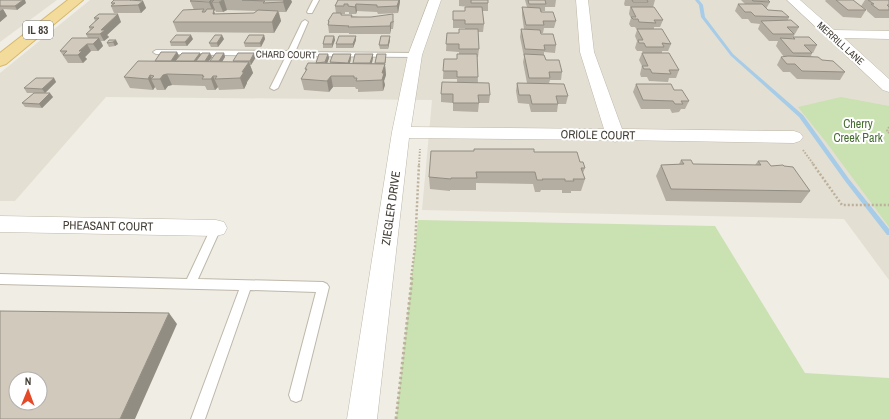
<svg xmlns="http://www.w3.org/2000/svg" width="889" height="419" viewBox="0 0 889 419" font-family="'Archivo Narrow',sans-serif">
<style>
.residential{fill:#e4dfd3}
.green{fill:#cae1b1}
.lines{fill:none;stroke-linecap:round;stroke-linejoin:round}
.stream{fill:#a6cce8;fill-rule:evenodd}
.lane-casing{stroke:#beb8ab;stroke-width:2}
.street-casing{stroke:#beb8ab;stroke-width:1}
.primary-casing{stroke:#d6b96d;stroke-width:2}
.path-far2{stroke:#bbb09b;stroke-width:2;stroke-dasharray:1.5 1.5;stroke-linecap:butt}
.path-far1{stroke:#bbb09b;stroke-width:2.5;stroke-dasharray:2 2;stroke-linecap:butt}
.path{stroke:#bbb09b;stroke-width:3;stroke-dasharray:2.5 2.5;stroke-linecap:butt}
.lane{fill:#fff;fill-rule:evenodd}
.street{fill:#fff;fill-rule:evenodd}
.primary{fill:#f3dc9b;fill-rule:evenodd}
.wall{fill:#b4ada1;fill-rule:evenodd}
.shaded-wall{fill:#928d83}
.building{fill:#d1c9bb;stroke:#928d83;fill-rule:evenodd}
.labels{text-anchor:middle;stroke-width:4;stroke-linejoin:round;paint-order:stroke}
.far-street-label{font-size:10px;fill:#423d35;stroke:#fff}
.shield{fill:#fff;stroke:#7b7772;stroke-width:1}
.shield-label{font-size:11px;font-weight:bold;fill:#423d35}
.park-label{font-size:12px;fill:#456d2f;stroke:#fff}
.street-label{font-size:12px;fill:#423d35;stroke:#fff}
</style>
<rect width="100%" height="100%" fill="#f0ede5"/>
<path class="residential" d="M0 0H57L0 42Z
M90 0H889V280L844 219 422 210 432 100 106 97 15 201H0V73Z"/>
<path class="green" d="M841 97 889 106V227L826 142 798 107Z
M418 220 715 226 805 373 889 378V419H396Z"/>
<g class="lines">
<path class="stream" d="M695 0H699L703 5 705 17 733 54 803 115 849 179 889 229V235H887L845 181 799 117 731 56 701 17 699 5Z"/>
<g class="lane-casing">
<path id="lane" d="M313 0H319L312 13H308L307 12Z
M305 20 308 22 295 52 415 53 418 55 415 57 293 56 278 88 274 90 270 88 286 56 156 54 153 52 156 50 288 51 302 22Z
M216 224 220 225 221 228 198 279 323 282 327 284 329 287 301 400 296 402 291 400 289 395 316 292 250 290 205 419H191L239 290 0 284V274L187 279 211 228 212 225Z"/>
</g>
<g class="street-casing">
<path id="street" d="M429 0H441L422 55 411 127 604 129 580 52 576 0H588L594 52 622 129 794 131 800 133 803 137 800 141 794 143 620 140 615 142 610 140 409 138 377 419H347L392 132 408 55Z
M787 0H800L834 30 889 31V39L844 38 889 79V92L883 90Z
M0 216 216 220 224 222 227 228 224 234 216 236 0 232Z"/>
</g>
<g class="primary-casing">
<path id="primary" d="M68 0H83L6 64 0 66V53Z"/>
</g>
<path class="path-far2" d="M889 127 887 131 889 133
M803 150 814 165
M419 165 420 149"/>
<path class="path-far1" d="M813 164 842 205H889
M411 279 415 247 419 164"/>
<path class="path" d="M396 419 412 278"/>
<use href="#lane" class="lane"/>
<use href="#street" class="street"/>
<use href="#primary" class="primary"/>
</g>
<path class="wall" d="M114 0H141V1H143L146 8 141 13H114L111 6 112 5 111 3Z
M192 0H291L292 2 286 12H279L281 21 274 33 177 32 173 22 194 10 190 1ZM215 10 216 12H223L227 10 257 11 254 13 215 14 214 11Z
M338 0H400L398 13 378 14 377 12 357 11 356 14H349V12H345V14H341L342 15 394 21 393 29H391L390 34H349V33H329L328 25V21L336 13 335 6Z
M459 0H488V11H482L484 24 483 32H478L479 49 478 57H477L478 83 490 95 489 103H479L478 112 453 111V103L441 102V94L457 82V79H443L444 59H457L459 54V52L446 51 447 33H459L465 29V28H453V11H465L470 7 459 6Z
M525 0H556L555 7H545V11H541L556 21 554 28H544L543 33H541V34L556 45 555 53 544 52V55L546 60 562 72 561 80H550L549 83 568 96 566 104H558L557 112H531L529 104 518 103 516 91 517 83H527L523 62 524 57 520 37 521 29H524L522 15V7H527Z
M625 0H655L653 7H647L663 20 660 27H654V29L671 44 668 51H662V53L679 70 676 78H669L668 82 649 81 647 77H641L640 74 642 66 639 60 642 53H643L642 51H637L635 48 637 41 635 36 637 30 635 27H631L629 24 631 18 629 14 630 8V6H625L624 4Z
M741 0H768L770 2 766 9 768 10 789 17 788 20 799 27 792 39H793V37L817 45 813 53H812L811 56 822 60 845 72 840 80 797 79 790 72H783L777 65 781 57H784L776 46 778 41H769L758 29 760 24 751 23 748 19H742L735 11 738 4H745Z
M826 0H853L866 10 861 18 843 17 825 1Z
M865 0H889V18H875L867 11V10L861 6Z
M26 3 17 10 3 9 7 16 0 22V6Z
M99 14 121 22 107 35 109 37 104 41H101L103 46 98 51H91L85 57 87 59 83 63H68L60 51 88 38 86 34 90 30 89 27 95 21 94 18Z
M264 35 265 39 261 47H245L244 43Z
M334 36 335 40 332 48H323V44Z
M390 36V40L388 49H380L379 45Z
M193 39 187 46H171L170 42Z
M224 39 218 47H211L209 43Z
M109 40 118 44 115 46 109 47 107 43Z
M356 40 353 48H336V44Z
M177 52 179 56 200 53 201 54 212 57 208 62H211L210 61 224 53 225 57 222 62H233V61L256 57 251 65H250L253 73 247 82V83L244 89 219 90 218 87 215 90H207L205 86 172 85 168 86 165 90H157L155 87 153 90 130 88 124 77 155 61Z
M328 54 329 58 327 63H330V62L351 58 350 63H353L373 58 372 63H375L377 54 386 58 385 65 386 75 384 81 385 85 383 91 358 92V89H356L355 87H333L329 92 304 90 301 79 306 71 305 69 316 63Z
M54 78 56 82 45 93 53 97 42 108 25 107 22 103 34 93H27L24 88Z
M636 84 674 90 689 101 685 109H681L679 112 672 113 670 109H641L633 92Z
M534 152 580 162 585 168 583 173 585 179 581 191H571V193H562V190H541L540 192H535L533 184 476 183V190H450V191L430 189 429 177Z
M681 160 693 164 755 165 758 161 771 166H784L810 191 801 203 666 201 656 176 661 165 679 164Z"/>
<path class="shaded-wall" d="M23 0H25L26 3 17 10 15 6Z
M211 0 215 10 214 11 217 20 213 14V12L209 2Z
M223 0H224L227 10 223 12 219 2Z
M284 0H291L292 2 286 12 283 2Z
M399 0H400V2L398 13 397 6Z
M143 1 146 8 141 13 138 5Z
M356 4 357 11 356 14 355 7Z
M3 9 7 16 0 22V11Z
M278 11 281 21 274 33 272 22Z
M118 14 121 22 107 35 109 37 104 41 100 34 101 30Z
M391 22V29L390 34V26Z
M191 35 193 39 187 46 185 42Z
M222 35 224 39 218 47 217 43Z
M264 35 265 39 261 47 260 43Z
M334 36 335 40 332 48V44Z
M356 36V40L353 48V44Z
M390 36V40L388 49V45Z
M99 38 103 46 98 51 93 44Z
M116 40 118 44 115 46 113 42Z
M87 44 91 51 85 57 87 59 83 63 78 55 79 51Z
M177 52 179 56 173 65 171 61Z
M200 53 202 57 196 61 197 64 196 65 194 61Z
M210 53 212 57 206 65 205 61Z
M224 53 225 57 220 65 219 61Z
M254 53 256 57 251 65 250 61Z
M328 54 329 58 326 67 325 62Z
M351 54V58L349 67 348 63Z
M373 54V58L371 67 370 63Z
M386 54V58L385 65 386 75 384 81 385 85 383 91 382 73 385 65Z
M249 62 253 73 247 82V83L244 89 240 78 242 72Z
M167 74 172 85 168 86 165 90 160 79 163 75Z
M150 75 152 79H151L155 87 153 90 148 79Z
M213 76 218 87 215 90 211 79Z
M331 76 333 87 329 92 327 81Z
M54 78 56 82 45 93 42 89Z
M50 93 53 97 42 108 39 104Z
M169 313 177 324 135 419H120Z"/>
<path class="building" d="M0 0H23L15 6H0Z
M114 0H131H130L143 1 138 5 111 6 115 3H111Z
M192 0H223L219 2H212L214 0H211L209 2 190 1Z
M242 0H284L283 2 263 3 265 1Z
M338 0H399L397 6 377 7V5L356 4 355 7 348 6V4H344V6H335Z
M471 0H488V3H471Z
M528 0H545L546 4H529Z
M632 0H647L648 2H633Z
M752 0H768L770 2 753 1Z
M836 0H853L866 10H848Z
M868 0H889V5H887L889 7V10H879L871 4H874Z
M738 4H762L768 10 782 11 789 17 755 16 751 12H745Z
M465 7H482L484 24H465V20H453V11H465Z
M522 7 540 8 541 12H553L556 21H543L544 25H526Z
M631 7H654L663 20H654L656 23 639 22 638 19H633L631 17H636Z
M204 9 202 12H205L207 9H214L213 14 254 13 258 10 278 11 272 22H173L183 10Z
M333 13H341V15H352L351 17H371L393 14V22H391L390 26 348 27 349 26 328 25 329 21H328Z
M99 14H118L101 30H105L100 34H86L94 27H89L99 18H94Z
M791 20 799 27H787L794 34H773L761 21Z
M459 29H478L479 49H459V44H446L447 33H459Z
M521 29 540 30 541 34H553L556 45H544L545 50 525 49Z
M637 29H662L671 44 662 43 664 47H646L644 43H639L638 40H643Z
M176 35H191L185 42H170Z
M215 35H222L217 43H209Z
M249 35H264L260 43H244Z
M325 36H334L332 44H323Z
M339 36H356L353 44H336Z
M381 36H390L388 45H379Z
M793 37H809L817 45H804L812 53H793L780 38 795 39Z
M72 38H99L93 44H87L79 51H82L78 55H63L67 51H60Z
M109 40H116L113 42 107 43Z
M161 52H177L171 61H155Z
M182 53H200L194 61H175Z
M202 53H210L205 61H196Z
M216 53H224L219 61H210Z
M238 53H254L250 61H233Z
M642 53H669L679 70H669L671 74 652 73 650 69H644L642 66H648Z
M319 54H328L325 62 316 63Z
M333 54H351L348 63 330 62Z
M355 54H373L370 63H353Z
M377 54H386L385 63H375Z
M457 54H477L478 77H457V71H443L444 59H457Z
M524 54 544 55 546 60H559L562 72H549L550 78H529Z
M788 56 818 57 822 60 833 61 845 72 802 71 795 64H787L781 57Z
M138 61 249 62 242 72H244L240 78 215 79 217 76H213L211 79H202L204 76H202L203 75 167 74 163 75 160 79H151L154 76 150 75 148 79 124 77Z
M308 63 385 64 382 73H384L382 80 356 81 357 78H354V76H331L327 81 301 79 307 69H305Z
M36 78H54L42 89 24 88Z
M442 82 489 83 490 95H478L479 103H453V94H441Z
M517 83 564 84 568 96H556L558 104H532L530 95H519Z
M636 84H671L674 90H682L689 101H681L683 104H675L673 101 643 100Z
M34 93H50L39 104 22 103Z
M474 149H534V152H577L580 162H583L585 168H581L585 179H573L574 181H565V179H542L543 180H537L535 172H476L477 178H451V179L429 177 431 151H474Z
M681 160H691L693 164 761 165 758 161H767L771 166 783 165 784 166 793 167 810 191 671 189 661 165 684 164Z
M0 311 169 313 120 419H0ZM16 379H40V403H16Z"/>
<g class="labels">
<g class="far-street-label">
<text transform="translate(841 43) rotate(42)" y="4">MERRILL LANE</text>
<text transform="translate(286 54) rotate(1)" y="4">CHARD COURT</text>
</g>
<rect class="shield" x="23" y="21" width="30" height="18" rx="3"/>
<g class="shield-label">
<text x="38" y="34">IL 83</text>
</g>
<g class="park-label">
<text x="858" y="128">Cherry<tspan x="858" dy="14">Creek Park</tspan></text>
</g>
<g class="street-label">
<text transform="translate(598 135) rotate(1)" y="4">ORIOLE COURT</text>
<text transform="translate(391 208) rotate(-82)" y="4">ZIEGLER DRIVE</text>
<text transform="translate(108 226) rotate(1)" y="4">PHEASANT COURT</text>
</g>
</g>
<g transform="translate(28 391) rotate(1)"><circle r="19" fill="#ffffff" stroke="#b3b1ae"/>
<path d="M0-3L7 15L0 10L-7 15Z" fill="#e44928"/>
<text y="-6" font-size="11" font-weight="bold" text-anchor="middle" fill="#423d35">N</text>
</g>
</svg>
